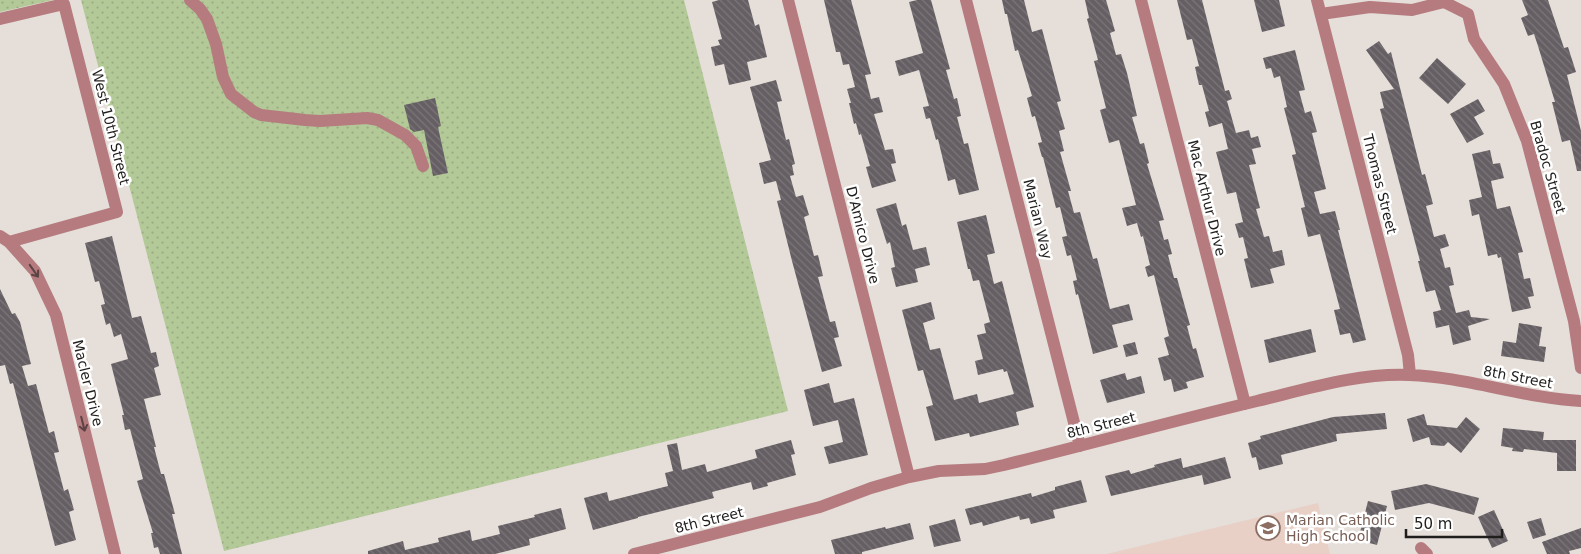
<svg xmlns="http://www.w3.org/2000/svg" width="1581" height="554" viewBox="0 0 1581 554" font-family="'DejaVu Sans',sans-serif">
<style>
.education{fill:#e8d0c6}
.grass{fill:url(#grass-dots)}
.building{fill:url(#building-back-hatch)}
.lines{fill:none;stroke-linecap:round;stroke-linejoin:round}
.minor{stroke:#b57b7f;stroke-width:12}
.oneway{stroke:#5c4344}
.labels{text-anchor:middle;stroke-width:5;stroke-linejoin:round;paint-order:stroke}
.street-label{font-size:14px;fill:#201e1c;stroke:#fff}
.education-label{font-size:14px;fill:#785e54;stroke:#fff;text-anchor:start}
</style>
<defs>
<pattern id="grass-dots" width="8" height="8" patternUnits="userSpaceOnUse" patternTransform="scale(1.25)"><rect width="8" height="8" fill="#b3c997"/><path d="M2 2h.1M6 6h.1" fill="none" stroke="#9aac82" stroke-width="1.8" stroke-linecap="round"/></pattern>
<pattern id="building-back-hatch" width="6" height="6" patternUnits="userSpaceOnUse" patternTransform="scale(1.25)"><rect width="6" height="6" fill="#655f63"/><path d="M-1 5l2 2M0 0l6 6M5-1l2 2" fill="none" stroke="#7b7679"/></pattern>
</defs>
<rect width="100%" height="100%" fill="#e5ded9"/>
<path class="education" d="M1318 503 1330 554H1107Z"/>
<path class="grass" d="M0 0H53L0 12Z
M81 0H684L788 411 224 551Z"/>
<path class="building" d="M719 0H748L755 26 759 24 767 57 747 62 751 80 729 85 724 64 715 66 711 47 720 45 718 40 722 39 712 2Z
M824 0H851L871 74 865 75 871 99 879 97 883 112 874 114 885 150 893 149 896 163 891 164 896 181 872 188 866 167 870 166 861 134 859 135 856 123 854 124 849 103H851L847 89 855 87 849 64 843 65 840 52H836Z
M917 0H931L950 69 946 70 954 99 957 98 961 116 957 117 964 144 968 143 979 190 959 195 955 179 948 181 938 139 936 140 930 118 926 119 923 107 929 106 919 70 899 76 895 61 923 53 909 2Z
M1002 0H1024L1032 32 1042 29 1061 101 1057 102 1065 129 1059 131 1064 151 1060 152 1071 191H1068L1074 213 1080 212 1093 259 1097 258 1110 309 1129 304 1133 320 1112 325 1118 347 1093 354 1078 294 1076 295 1073 281 1077 280 1071 255 1067 256 1062 237 1067 236 1060 207 1056 208 1043 157H1042L1038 143 1042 142 1035 116 1032 117 1027 98 1032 96 1018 50 1015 51 1007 14H1005Z
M1085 0H1106L1115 31 1110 33 1116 55 1121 54 1127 73 1137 116 1132 117 1140 144 1144 143 1149 163 1147 164 1164 220 1159 221 1164 240 1168 239 1172 254 1168 255 1174 278H1177L1190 325 1187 326 1193 349 1196 348 1204 377 1186 382 1188 388 1174 392 1171 379 1164 381 1158 358 1169 355 1164 338 1169 336 1154 275 1148 277 1145 267 1150 265 1143 236 1141 237 1137 223 1127 226 1122 208 1136 205 1119 140 1109 143 1100 110 1106 108 1094 61 1098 60 1087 19 1089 18Z
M1177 0H1202L1225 91 1229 90 1232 99 1227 101 1236 133 1249 130 1251 138 1258 136 1261 147 1252 149 1256 164 1249 165 1260 208 1256 209 1264 237 1269 236 1273 252 1282 250 1285 265 1270 269 1274 283 1251 288 1244 259 1248 258 1243 237 1239 238 1235 224 1243 222 1236 192 1227 194 1216 152 1228 149 1222 123 1209 127 1205 112 1209 111 1202 85H1199L1195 67 1199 66 1192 39 1187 40Z
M1254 0H1279L1285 26 1262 32Z
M1522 0H1548L1564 48 1568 47 1576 72 1567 75 1581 131V171H1577L1570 140 1562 142 1552 102H1555L1538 46 1534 34 1528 36 1521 18 1528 15Z
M1379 41 1388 54 1391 52 1422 175 1425 174 1433 204 1426 206 1434 237 1445 234 1449 246 1440 249 1445 268 1450 267 1454 285 1449 286 1456 313 1469 310 1471 317 1490 319 1468 326 1471 340 1453 345 1449 325 1436 328 1433 312 1441 310 1435 290 1426 292 1418 261H1420L1380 109 1384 108 1380 92 1394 89 1366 50Z
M1295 50 1305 90 1299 91 1305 113 1311 111 1317 132 1312 133 1326 189 1314 192 1320 214 1335 211 1340 230H1338L1366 340 1353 343 1350 333 1340 335 1334 310 1340 309 1320 234 1308 237 1301 208 1305 207 1292 155 1296 154 1284 108 1287 107 1280 76 1274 78 1271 68 1266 69 1263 58Z
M1437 58 1466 84 1448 104 1419 78Z
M776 80 782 101 777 102 786 140 789 139 795 164 792 165 794 175 790 176 796 197 803 195 809 215 804 217 814 256 818 255 823 276 818 277 830 322 835 321 839 337 834 338 842 366 822 372 792 261 777 201 781 200 776 181 764 184 759 163 771 160 750 87Z
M435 98 441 126 438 127 448 173 433 176 424 130 414 132 410 129 404 105Z
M1478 99 1485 111 1474 117 1484 134 1467 143 1450 114Z
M1490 150 1493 164 1500 163 1504 178 1491 181 1497 209 1510 206 1523 252 1518 253 1524 279 1530 278 1534 296 1528 297 1531 308 1512 312 1501 257 1498 258 1497 254 1488 256 1479 214 1472 216 1469 200 1482 197 1472 154Z
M896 203 902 226 906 224 913 250 926 247 930 265 915 269 918 282 896 287 891 268 895 267 890 242 887 244 876 209Z
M986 215 995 253 987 255 994 284 1002 281 1034 407 1016 412 1019 425 970 437 969 433 935 441 926 407 933 405 923 370 918 371 902 310 931 302 935 319 923 323 930 350 940 348 954 400 977 394 979 403 1014 394 1007 371 1004 372 1003 369 978 375 975 361 983 359 977 335 986 333 984 324 990 322 979 280 973 281 970 269H968L957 222Z
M112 236 132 318 141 316 151 353 156 352 159 366 154 368 161 395 144 399 156 447H154L161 474H164L175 514H172L182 554H160L158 547 154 548 151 533H153L137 481 143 479 130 429 125 430 122 415H124L111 364 128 359 121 334 114 337 110 323 106 325 101 305 105 304 99 281 95 282 85 243Z
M0 289 12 314 15 313 20 322 31 364 22 366 28 386 36 384 49 433 54 431 59 452 54 453 64 491 68 489 74 510 69 512 76 540 55 546 13 383 10 384 5 365 0 366Z
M1519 323 1542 327 1539 346 1546 347 1544 362 1501 356 1503 341 1516 343Z
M1311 329 1316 352 1269 363 1264 340Z
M1135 342 1138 354 1126 357 1123 345Z
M1125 373 1127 380 1141 376 1145 393 1107 403 1100 380Z
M829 383 834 403 854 398 868 455 829 464 824 447 843 442 838 420 813 426 804 390Z
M1385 413 1387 429 1336 434 1337 441 1281 455 1283 464 1259 470 1256 457 1252 458 1248 443 1261 439 1260 436 1333 417Z
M1424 414 1427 425 1457 428 1466 417 1480 429 1461 453 1448 442 1444 446 1431 445 1429 437 1413 442 1407 419Z
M1503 428 1544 432 1543 440H1576V471H1557V453L1524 449 1523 452 1512 451 1513 448 1501 446Z
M791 440 795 454 791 455 796 475 767 483 768 486 753 490 751 482 712 492 714 498 638 517V518L593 530 584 498 607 492 609 501 668 486 665 473 673 471 667 445 677 443 682 470 705 464 707 472 757 458 755 450Z
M1225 457 1231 478 1204 485 1202 475 1111 496 1105 476 1129 470 1131 474 1155 467 1154 465 1181 458 1183 468Z
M1081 480 1087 502 1053 510 1055 518 1031 524 1029 518 1020 520 1019 516 983 526 982 522 970 525 965 509 1031 493 1032 497 1055 490V487Z
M1426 484 1479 498 1474 515 1429 503 1395 510 1391 491Z
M1368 501 1387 506 1377 545 1358 540Z
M561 508 566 529 529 539 530 545 503 552 495 554H368V551L403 541 405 550 439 542 438 538 470 530 472 541 500 534 498 526 535 517 534 515Z
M1494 510 1508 541 1492 548 1478 517Z
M1541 518 1546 535 1533 539 1527 522Z
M955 519 961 541 934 547 929 526Z
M910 523 914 539 862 552V554H835L831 540 885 527 886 529Z
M1581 528V548L1569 551 1570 554H1547L1542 542Z"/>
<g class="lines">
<path class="minor" d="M190 0 200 9 207 19 216 44 223 77 231 94 254 112 261 115 305 120 320 121 367 118 378 120 405 135 416 146 423 166
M788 0 909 477
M966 0 1080 446
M1141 0 1245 404
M1317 0 1408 355 1410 375
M1321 14 1370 7 1412 10 1444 2 1468 14 1474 39 1504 84 1527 141 1574 321 1581 368
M0 19 64 4 117 212 9 242
M0 236 9 242 35 271 56 315 115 554
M1421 548 1427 554
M634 554 820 507 871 488 909 477 939 471 985 469 1004 465C1089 444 1173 421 1257 401 1307 389 1357 373 1409 375 1467 377 1523 398 1581 401"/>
</g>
<defs><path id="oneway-shaft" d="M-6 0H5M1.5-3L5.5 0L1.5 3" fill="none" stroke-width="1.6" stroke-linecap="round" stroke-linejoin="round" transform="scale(1.25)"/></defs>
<g class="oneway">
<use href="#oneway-shaft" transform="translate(34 271) rotate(55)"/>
<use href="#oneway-shaft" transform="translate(83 424) rotate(76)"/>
</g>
<defs>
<g id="school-ring" transform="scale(1.25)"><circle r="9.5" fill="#fff" stroke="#8d6e63" stroke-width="1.5"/><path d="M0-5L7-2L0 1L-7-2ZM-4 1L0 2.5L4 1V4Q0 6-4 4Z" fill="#8d6e63"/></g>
</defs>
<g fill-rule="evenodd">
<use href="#school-ring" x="1268" y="528"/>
</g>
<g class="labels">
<g class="street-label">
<text transform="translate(111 127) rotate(76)" y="5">West 10th Street</text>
<text transform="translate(1548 167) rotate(74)" y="5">Bradoc Street</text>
<text transform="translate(1380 184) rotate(76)" y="5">Thomas Street</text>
<text transform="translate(1207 198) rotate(76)" y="5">Mac Arthur Drive</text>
<text transform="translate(1038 219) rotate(76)" y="5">Marian Way</text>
<text transform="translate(863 235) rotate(76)" y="5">D'Amico Drive</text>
<text transform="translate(1518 377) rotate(11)" y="5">8th Street</text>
<text transform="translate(88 383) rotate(76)" y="5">Macler Drive</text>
<text transform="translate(1101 425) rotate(-14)" y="5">8th Street</text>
<text transform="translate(709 520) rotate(-14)" y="5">8th Street</text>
</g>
<g class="education-label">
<text x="1286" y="525">Marian Catholic<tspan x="1286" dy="16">High School</tspan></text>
</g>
</g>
<path d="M1406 529v8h96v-8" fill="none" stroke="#201e1c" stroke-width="2.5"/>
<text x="1414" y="529" font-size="15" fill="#201e1c" stroke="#ffffff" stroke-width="4" paint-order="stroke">50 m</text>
</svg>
